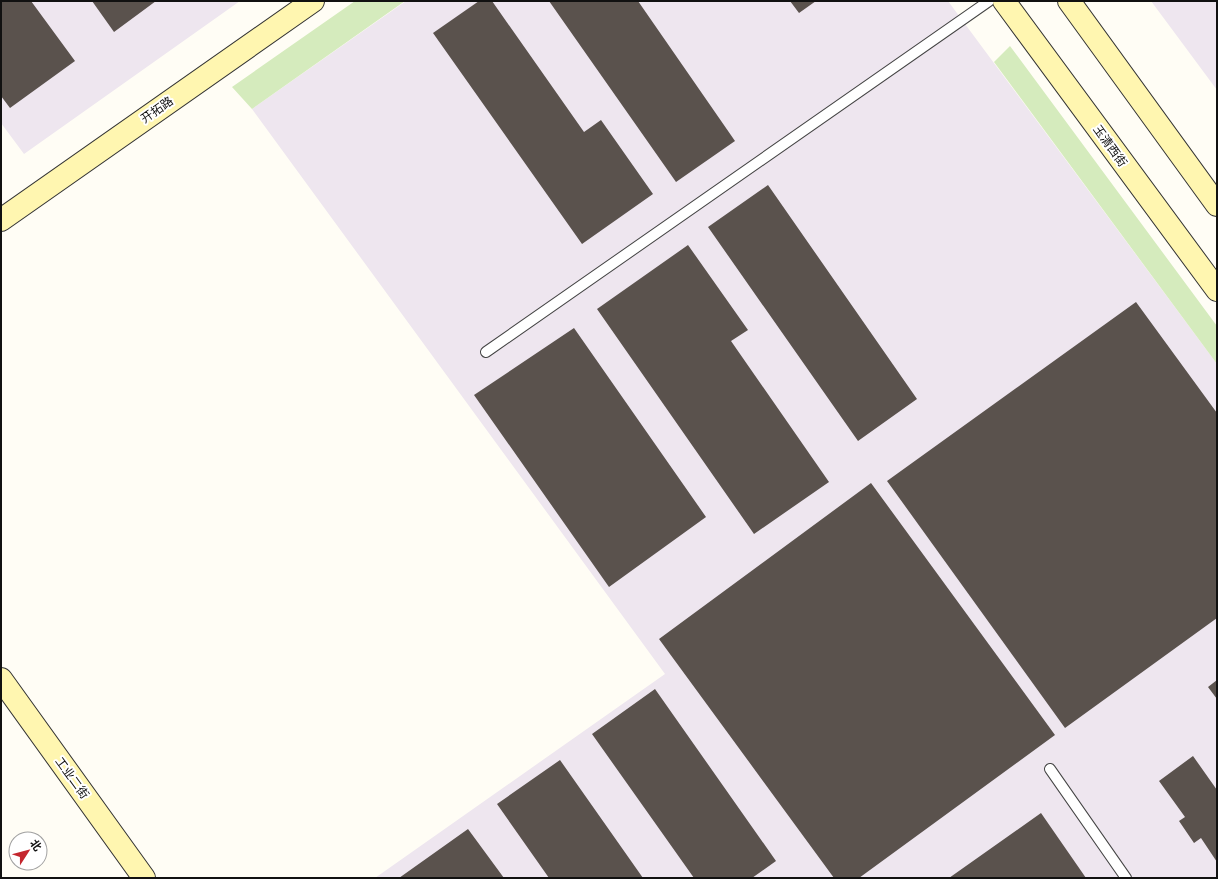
<svg xmlns="http://www.w3.org/2000/svg" width="1218" height="879" viewBox="0 0 1218 879" font-family="'Noto Serif','Noto Sans SC',serif">
<style>
.industrial{fill:#eee6ef}
.green{fill:#d5ebbd}
.building{fill:#5a524d}
.lines{fill:none;stroke-linecap:round;stroke-linejoin:round}
.lane-casing{stroke:#444;stroke-width:12}
.secondary-casing{stroke:#333;stroke-width:24}
.lane{stroke:#fff;stroke-width:10}
.secondary{stroke:#fff6b0;stroke-width:22}
.labels{text-anchor:middle;stroke-width:4;stroke-linejoin:round;paint-order:stroke}
.street-label{font-size:12px;fill:#111;stroke:#fff}
</style>
<rect width="100%" height="100%" fill="#fffdf5"/>
<path class="industrial" d="M1 1H240L24 154 1 123Z
M406 1H948L1217 364V878H375L665 674 252 109Z
M1151 1H1217V90Z"/>
<path class="green" d="M355 1H405L252 109 232 87Z
M1010 46 1217 326V364L994 62Z"/>
<path class="building" d="M1 1H31L75 61 10 108 1 96Z
M92 1H156L114 32Z
M479 1H492L584 132 601 120 653 194 582 244 433 33Z
M549 1H638L735 141 676 182Z
M790 1H816L799 13Z
M768 185 917 399 858 441 708 227Z
M688 245 748 330 731 341 829 482 754 534 597 309Z
M1136 302 1217 413V618L1065 728 887 481Z
M574 328 706 517 609 587 474 395Z
M871 483 1055 735 859 878H834L659 639Z
M1217 680V699L1208 687Z
M655 689 776 861 752 878H694L592 734Z
M1193 756 1217 790V862L1201 838 1194 843 1179 821 1185 817 1159 781Z
M560 760 643 878H549L497 804Z
M1041 813 1086 878H949Z
M468 829 504 878H399Z"/>
<g class="lines">
<g class="lane-casing">
<path id="lane" d="M486 352 989 1
M1050 769 1126 878"/>
</g>
<g class="secondary-casing">
<path id="secondary" d="M1004 1 1217 290
M1069 1 1217 205
M1 220 313 1
M1 679 144 878"/>
</g>
<use href="#lane" class="lane"/>
<use href="#secondary" class="secondary"/>
</g>
<g class="labels">
<g class="street-label">
<text transform="translate(157 110) rotate(-35)" y="4">开拓路</text>
<text transform="translate(1110 146) rotate(54)" y="4">玉清西街</text>
<text transform="translate(72 778) rotate(54)" y="4">工业二街</text>
</g>
</g>
<rect width="1218" height="879" fill="none" stroke="#111111" stroke-width="4"/>
<g transform="translate(28 851) rotate(54)"><circle r="19" fill="#ffffff" stroke="#a0a0a0"/>
<path d="M0-3L7 15L0 10L-7 15Z" fill="#c4262e"/>
<text y="-6" font-size="11" font-weight="bold" text-anchor="middle" fill="#111111">北</text>
</g>
</svg>
